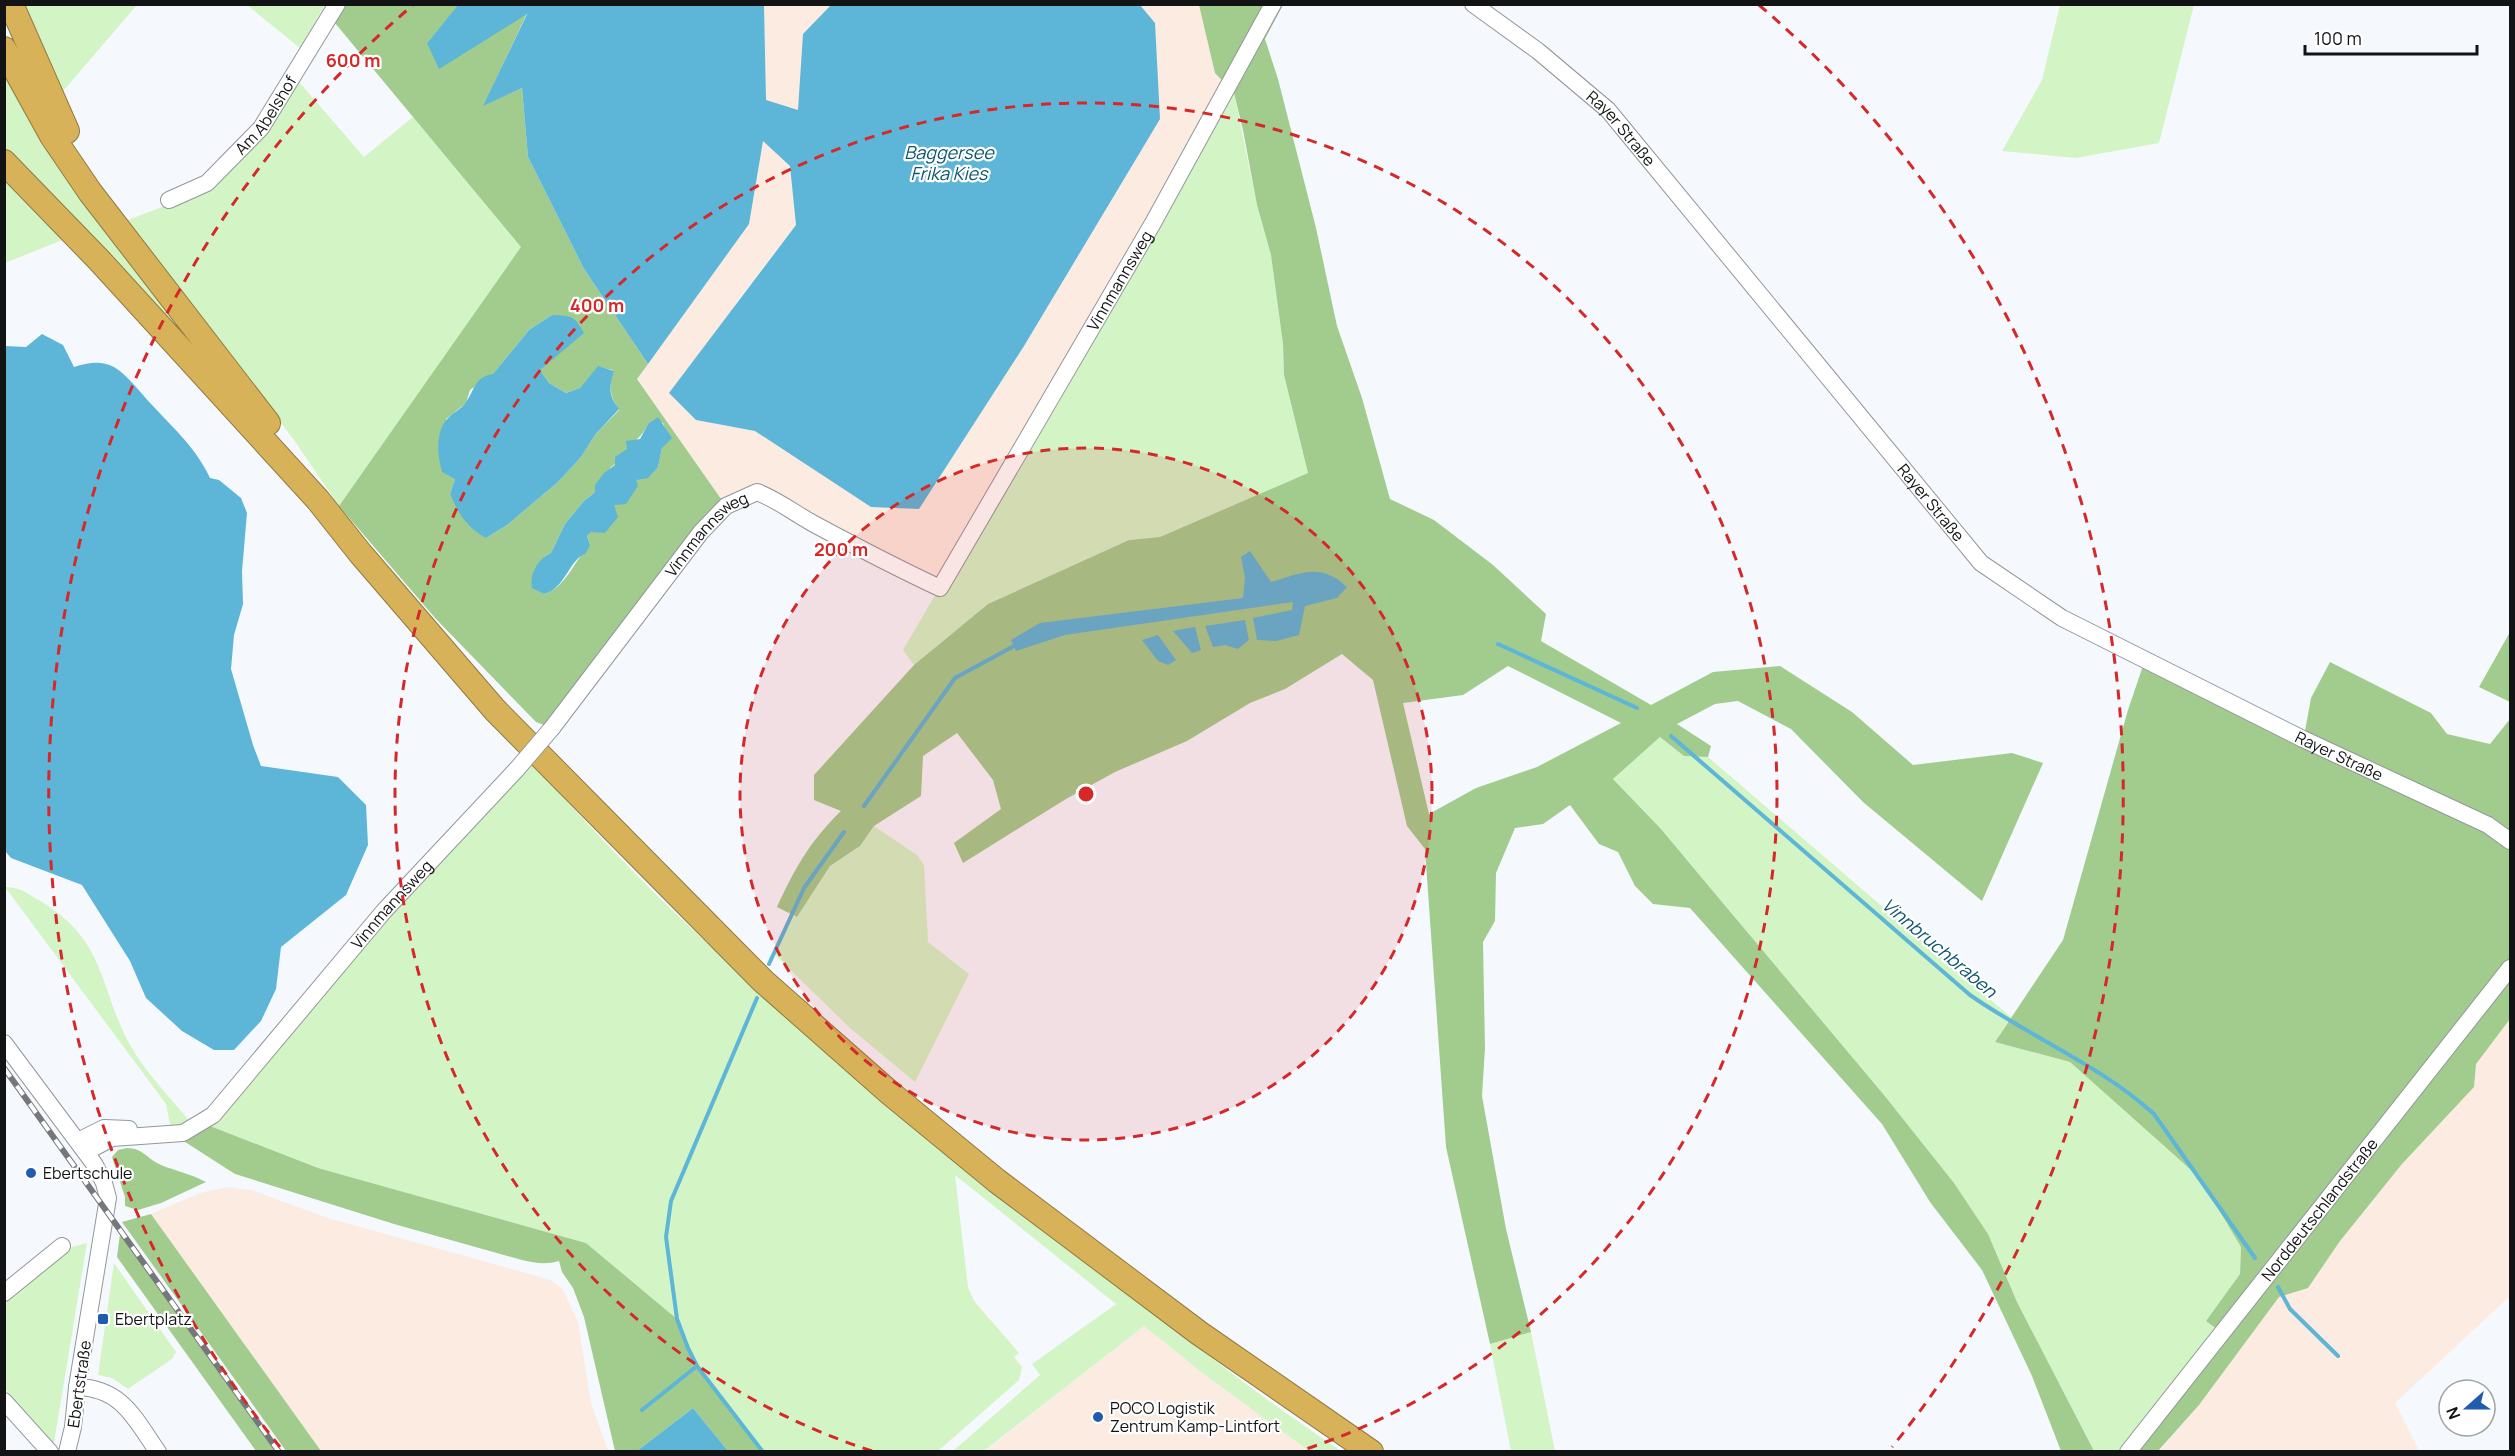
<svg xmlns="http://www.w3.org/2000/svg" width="2515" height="1456" viewBox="0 0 2515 1456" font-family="Manrope,sans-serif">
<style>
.commercial{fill:#fcebe0}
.green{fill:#d3f4c5}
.forest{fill:#a1cc8d;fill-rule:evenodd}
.water{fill:#5db5d7}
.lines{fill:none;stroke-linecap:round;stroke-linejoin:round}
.stream{stroke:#5db5d7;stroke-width:4}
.minor-casing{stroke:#93979b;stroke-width:18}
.highway-casing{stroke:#927a41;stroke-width:26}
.minor{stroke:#fff;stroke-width:16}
.highway{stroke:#d7b259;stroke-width:24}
.rail-casing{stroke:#75777a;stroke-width:6}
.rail{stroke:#fff;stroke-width:4;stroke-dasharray:11;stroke-linecap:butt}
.minor-bridge-casing{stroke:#93979b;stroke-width:18;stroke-linecap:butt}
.minor-bridge{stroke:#fff;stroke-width:16}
.ring{fill:none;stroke:#d62828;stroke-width:3;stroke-dasharray:10 8}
.poi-dot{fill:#1f5cad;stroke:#fff;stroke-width:2}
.labels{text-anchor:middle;stroke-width:4.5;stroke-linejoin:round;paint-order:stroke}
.street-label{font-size:16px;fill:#121314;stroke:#fff}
.poi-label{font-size:16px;fill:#121314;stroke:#fff;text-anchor:start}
.water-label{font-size:18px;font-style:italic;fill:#0b566d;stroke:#fff}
.centre{fill:#d62828;stroke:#fff;stroke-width:3}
.ring-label{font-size:18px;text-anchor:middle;font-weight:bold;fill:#d62828;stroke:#fff;stroke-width:4.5;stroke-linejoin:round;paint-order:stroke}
</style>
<rect width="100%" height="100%" fill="#f5f9fe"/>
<path class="commercial" d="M764 5H831L803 34 799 110 766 105Z
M1140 5H1199L1215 73 1234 93 1227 90 940 588 757 492 726 506 637 378 749 224 763 140 790 166 796 225 735 304 696 420 755 431 1155 23Z
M2510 1019V1296L2395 1403 2419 1451 2158 1452 2199 1405 2279 1297 2308 1288 2340 1241 2402 1164 2474 1087 2476 1064Z
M228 1187 251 1190 328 1218 551 1280 563 1290 578 1322 591 1403 608 1451H321L151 1214 200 1193Z
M1144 1326 1205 1375 1309 1451 984 1452Z"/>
<path class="green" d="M21 5H137L58 97Z
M247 5H325L300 48Z
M2060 5H2194L2159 143 2076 158 2002 151 2042 80Z
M4 70 244 406 5 151Z
M293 75 364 157 413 117 522 247 339 506 294 440 145 246 128 220 170 204 207 183Z
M1226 90 1234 93 1257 205 1271 255 1283 344 1284 375 1308 473 1160 537 1129 540 988 604 914 665 903 650 1153 223Z
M5 182 65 239 5 263Z
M1660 737 1684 756 1708 757 2011 1017 1995 1042 2070 1062 2200 1178 2241 1247 2240 1274 2206 1321 2222 1333 2127 1451H2094L2017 1302 1988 1234 1954 1183 1884 1095 1722 902 1661 829 1613 779Z
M532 764C584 820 636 877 692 929 788 1019 894 1099 995 1183 1108 1275 1219 1370 1341 1451H1309L1205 1375 1144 1326 984 1451H953L1040 1375 1032 1364 1116 1304 955 1175 968 1287 974 1301 1019 1353 1014 1357 1022 1367 1019 1380 938 1451H763L697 1366 688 1348 677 1319 586 1243 318 1168 210 1126 400 903Z
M874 826 917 855 924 865 928 942 969 974 915 1082 850 1028 774 954 791 916 797 917 830 866 860 846Z
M5 887C19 886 30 895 42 902 111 944 98 995 136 1055 152 1079 173 1101 191 1123L171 1129 166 1104Z
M87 1243 54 1443 5 1389V1300L72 1247Z
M114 1263 176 1352 172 1359 128 1389 112 1378 98 1375Z
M1531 1332 1555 1451H1511L1490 1344Z"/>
<path class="forest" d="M337 5H459L427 43 527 13 484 105 522 88 528 157 584 269 648 364 637 379 726 506 552 728 536 722 436 619 339 506 521 247 330 17ZM552 315 556 355 540 370 549 383 566 393 580 388 598 367 613 370C609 388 609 394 619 410L595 435 581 457 558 482 507 525 486 538 450 494 455 479 446 419 466 403 470 390 493 374 529 330ZM663 423 668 436 662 448 658 467 635 480 587 536 590 545C575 559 565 589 544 594L538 590C538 575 535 560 551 553L565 524 583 502 595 492 611 467C619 463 621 455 627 449 637 438 640 439 648 424Z
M1199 5H1283L1265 39 1278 79 1316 228 1337 326 1362 398 1390 499 1434 520 1493 565 1546 614 1541 641 1651 705 1713 672 1780 666 1852 712 1913 765 2012 753 2043 763 1982 901 1863 802 1791 729 1738 701 1715 704 1677 724 1711 746 1708 757 1684 756 1660 737 1613 779 1661 829 1722 902 1884 1095 1954 1183 1988 1234 2017 1302 2094 1451H2061L2032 1376 1982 1270 1930 1202 1882 1124 1690 908 1653 904 1635 886 1618 852 1599 844 1570 805 1543 824 1515 828 1496 873 1495 921 1483 942 1485 1048 1482 1096 1506 1229 1531 1332 1490 1344 1446 1147 1425 849 1407 826 1373 680 1342 654 1285 689 1250 703 1187 741 1115 772 1066 799 963 863 954 843 1001 809 993 780 957 733 923 756 921 796 874 826 860 846 830 866 797 917 777 907C795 868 810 841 841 811L814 800V775L914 665 988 604 1129 540 1160 537 1308 473 1284 375 1283 344 1271 255 1257 205 1243 130 1234 93 1215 73ZM1508 666 1621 723 1537 767 1476 788 1429 814 1403 703 1463 695Z
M2510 632V702L2479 687Z
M2147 654 2305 731 2311 698 2330 662 2431 713 2447 734 2490 744 2510 719V1019L2476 1064 2474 1087 2402 1164 2340 1241 2308 1288 2279 1297 2199 1405 2158 1451H2127L2221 1332 2206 1321 2240 1274 2241 1247 2200 1178 2070 1062 1995 1042 2063 940 2128 710Z
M210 1126 318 1168 586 1243 677 1319 688 1348 697 1366 763 1451H728L693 1408 637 1451H615L584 1317 573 1288 562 1272 559 1261C546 1265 535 1263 522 1260L394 1224 235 1174 182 1140Z
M127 1148C143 1148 147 1159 161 1165 176 1171 191 1174 206 1182L161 1203 138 1210 125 1206V1197L112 1157 118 1150Z
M151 1214 321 1451H286L122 1222Z
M120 1234 275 1451H256L117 1257Z"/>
<path class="water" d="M459 4 764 5 766 100 798 110 803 34 831 5H1140L1155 23 1160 119 1024 346 919 509 871 507 755 431 696 420 669 393 796 225 790 166 763 141 749 224 648 364 584 269 528 157 522 88 483 106 527 14 439 69 427 43Z
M552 315C572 316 574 315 584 333L540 370 549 383 566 393 580 388 598 366 614 371C609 387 608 395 619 409L595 435 581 457 558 482 507 525 486 538C466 527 459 514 450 494L455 479 442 472C437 454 435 432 448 418 453 412 462 409 466 402 475 390 474 377 493 374L529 330Z
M42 334 63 345 74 367C88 363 100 360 114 367 129 376 141 394 153 406 176 431 195 447 210 478L219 480 241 498 247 513 242 571 243 604 234 635 231 669 253 745 261 766 338 777 366 805 368 845 346 895 281 947 276 989 261 1021 234 1050H214L182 1031 146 998 130 961 82 885 11 858 5 851V346L26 347Z
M658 417 672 438 662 448 658 467 648 478 636 480 638 486 626 504 614 505 618 517 605 533 591 532 587 536 590 545 586 553C568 561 565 589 544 594L532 588C529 574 538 559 551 553L565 524 583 502 595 492V485L604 473 615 465V457L627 449 626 441 640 439 648 424Z
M1250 551 1271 582C1301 573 1321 562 1347 587L1337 598 1305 606 1299 635 1276 641 1257 640 1253 618 1292 610 1293 602 1065 635 1016 651 1011 640 1040 623 1243 598 1245 578 1241 557Z
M1245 620 1249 640 1238 649 1225 645 1213 647 1205 626Z
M1195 627 1201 650 1192 653 1173 631Z
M1158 635 1176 660 1168 665 1158 661 1142 640Z
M693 1408 728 1451H637Z"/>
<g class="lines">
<path class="stream" d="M1498 644 1637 708
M1671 736 1970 995C2030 1037 2100 1065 2154 1114L2255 1258
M864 806 955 678 1014 646
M769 964 804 888 844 832
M757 998 671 1201 666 1237 677 1319 688 1348 697 1366 763 1452
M2278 1287 2290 1309 2338 1356
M642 1410 697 1366"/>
<g class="minor-casing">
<g id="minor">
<path id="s1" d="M1473 4 1538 51 1608 110 1981 563 2062 618 2303 739 2488 825 2510 841"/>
<path id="s2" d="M169 200 207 183 261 128 337 4"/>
<path id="s3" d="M552 728 701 532 726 506 757 492C778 500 794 513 814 524 855 546 897 568 940 588L1153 223 1273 4"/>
<path d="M4 1043 95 1165 104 1183 108 1198 77 1387 73 1427 67 1452"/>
<path d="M78 1141 104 1128 129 1129"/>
<path id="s4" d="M86 1152 112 1138 183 1133 213 1115 384 911 517 769"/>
<path d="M4 1293 62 1246"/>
<path d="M77 1387C122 1388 135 1419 158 1452"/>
<path d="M4 1401 50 1452"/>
<path id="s5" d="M2128 1452 2510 968"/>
</g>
</g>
<g class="highway-casing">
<path id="highway" d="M11 4 67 131
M4 49 52 136 90 192 268 423
M4 162 99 260 318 500 360 553 495 710 763 981 890 1093 997 1181 1199 1333 1371 1452"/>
</g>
<use href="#minor" class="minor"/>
<use href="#highway" class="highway"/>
<g class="rail-casing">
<path id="rail" d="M4 1068 279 1452"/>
</g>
<use href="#rail" class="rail"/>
<g class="minor-bridge-casing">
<path id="minor-bridge" d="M517 769 552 728"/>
</g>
<use href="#minor-bridge" class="minor-bridge"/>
</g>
<circle cx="1086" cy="794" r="346" fill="#d62828" fill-opacity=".12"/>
<g class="ring">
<circle cx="1086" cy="794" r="346"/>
<path d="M872 1451A691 691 0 1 1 1300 1451"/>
<path d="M280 1447A1037 1037 0 0 1 413 5M1759 5A1037 1037 0 0 1 1892 1447"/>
</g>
<g class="poi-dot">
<circle cx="31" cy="1173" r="6"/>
<rect x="97" y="1313" width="12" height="12" rx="3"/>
<circle cx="1098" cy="1417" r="6"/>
</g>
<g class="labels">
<g class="street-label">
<text dy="6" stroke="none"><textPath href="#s2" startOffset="132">Am Abelshof</textPath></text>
<text dy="6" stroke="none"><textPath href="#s1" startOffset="194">Rayer Straße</textPath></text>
<text dy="6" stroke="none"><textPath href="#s3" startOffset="879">Vinnmannsweg</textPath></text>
<text dy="6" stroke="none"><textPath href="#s1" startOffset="680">Rayer Straße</textPath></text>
<text dy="6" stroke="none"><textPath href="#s3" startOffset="249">Vinnmannsweg</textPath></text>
<text dy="6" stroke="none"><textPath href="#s1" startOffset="1166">Rayer Straße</textPath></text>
<text dy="6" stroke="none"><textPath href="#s4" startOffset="412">Vinnmannsweg</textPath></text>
<text dy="6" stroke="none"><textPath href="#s5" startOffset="309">Norddeutschlandstraße</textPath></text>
<text transform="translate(79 1384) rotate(-82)" y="6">Ebertstraße</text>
</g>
<g class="poi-label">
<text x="43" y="1179">Ebertschule</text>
<text x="115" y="1325">Ebertplatz</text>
<text x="1110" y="1414">POCO Logistik<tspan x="1110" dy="18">Zentrum Kamp-Lintfort</tspan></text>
</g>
<g class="water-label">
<text x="949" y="159">Baggersee<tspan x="949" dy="21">Frika Kies</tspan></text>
<text transform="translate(1939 948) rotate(40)" y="6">Vinnbruchbraben</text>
</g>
</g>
<circle cx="1086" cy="794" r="9" class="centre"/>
<g class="ring-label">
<text x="353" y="67">600 m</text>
<text x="597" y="312">400 m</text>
<text x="841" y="556">200 m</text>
</g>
<rect width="2515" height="1456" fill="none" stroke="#121314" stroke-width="12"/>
<g transform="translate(2467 1408) rotate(249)"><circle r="28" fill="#ffffff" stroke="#a0a1a1" stroke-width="1.5"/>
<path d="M0-4.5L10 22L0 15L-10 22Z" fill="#1f5cad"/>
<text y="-9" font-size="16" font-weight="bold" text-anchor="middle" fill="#121314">N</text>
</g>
<path d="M2305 45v9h172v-9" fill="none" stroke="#121314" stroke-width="3"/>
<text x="2314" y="45" font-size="18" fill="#121314" stroke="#ffffff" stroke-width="4.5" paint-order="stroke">100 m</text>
</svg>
